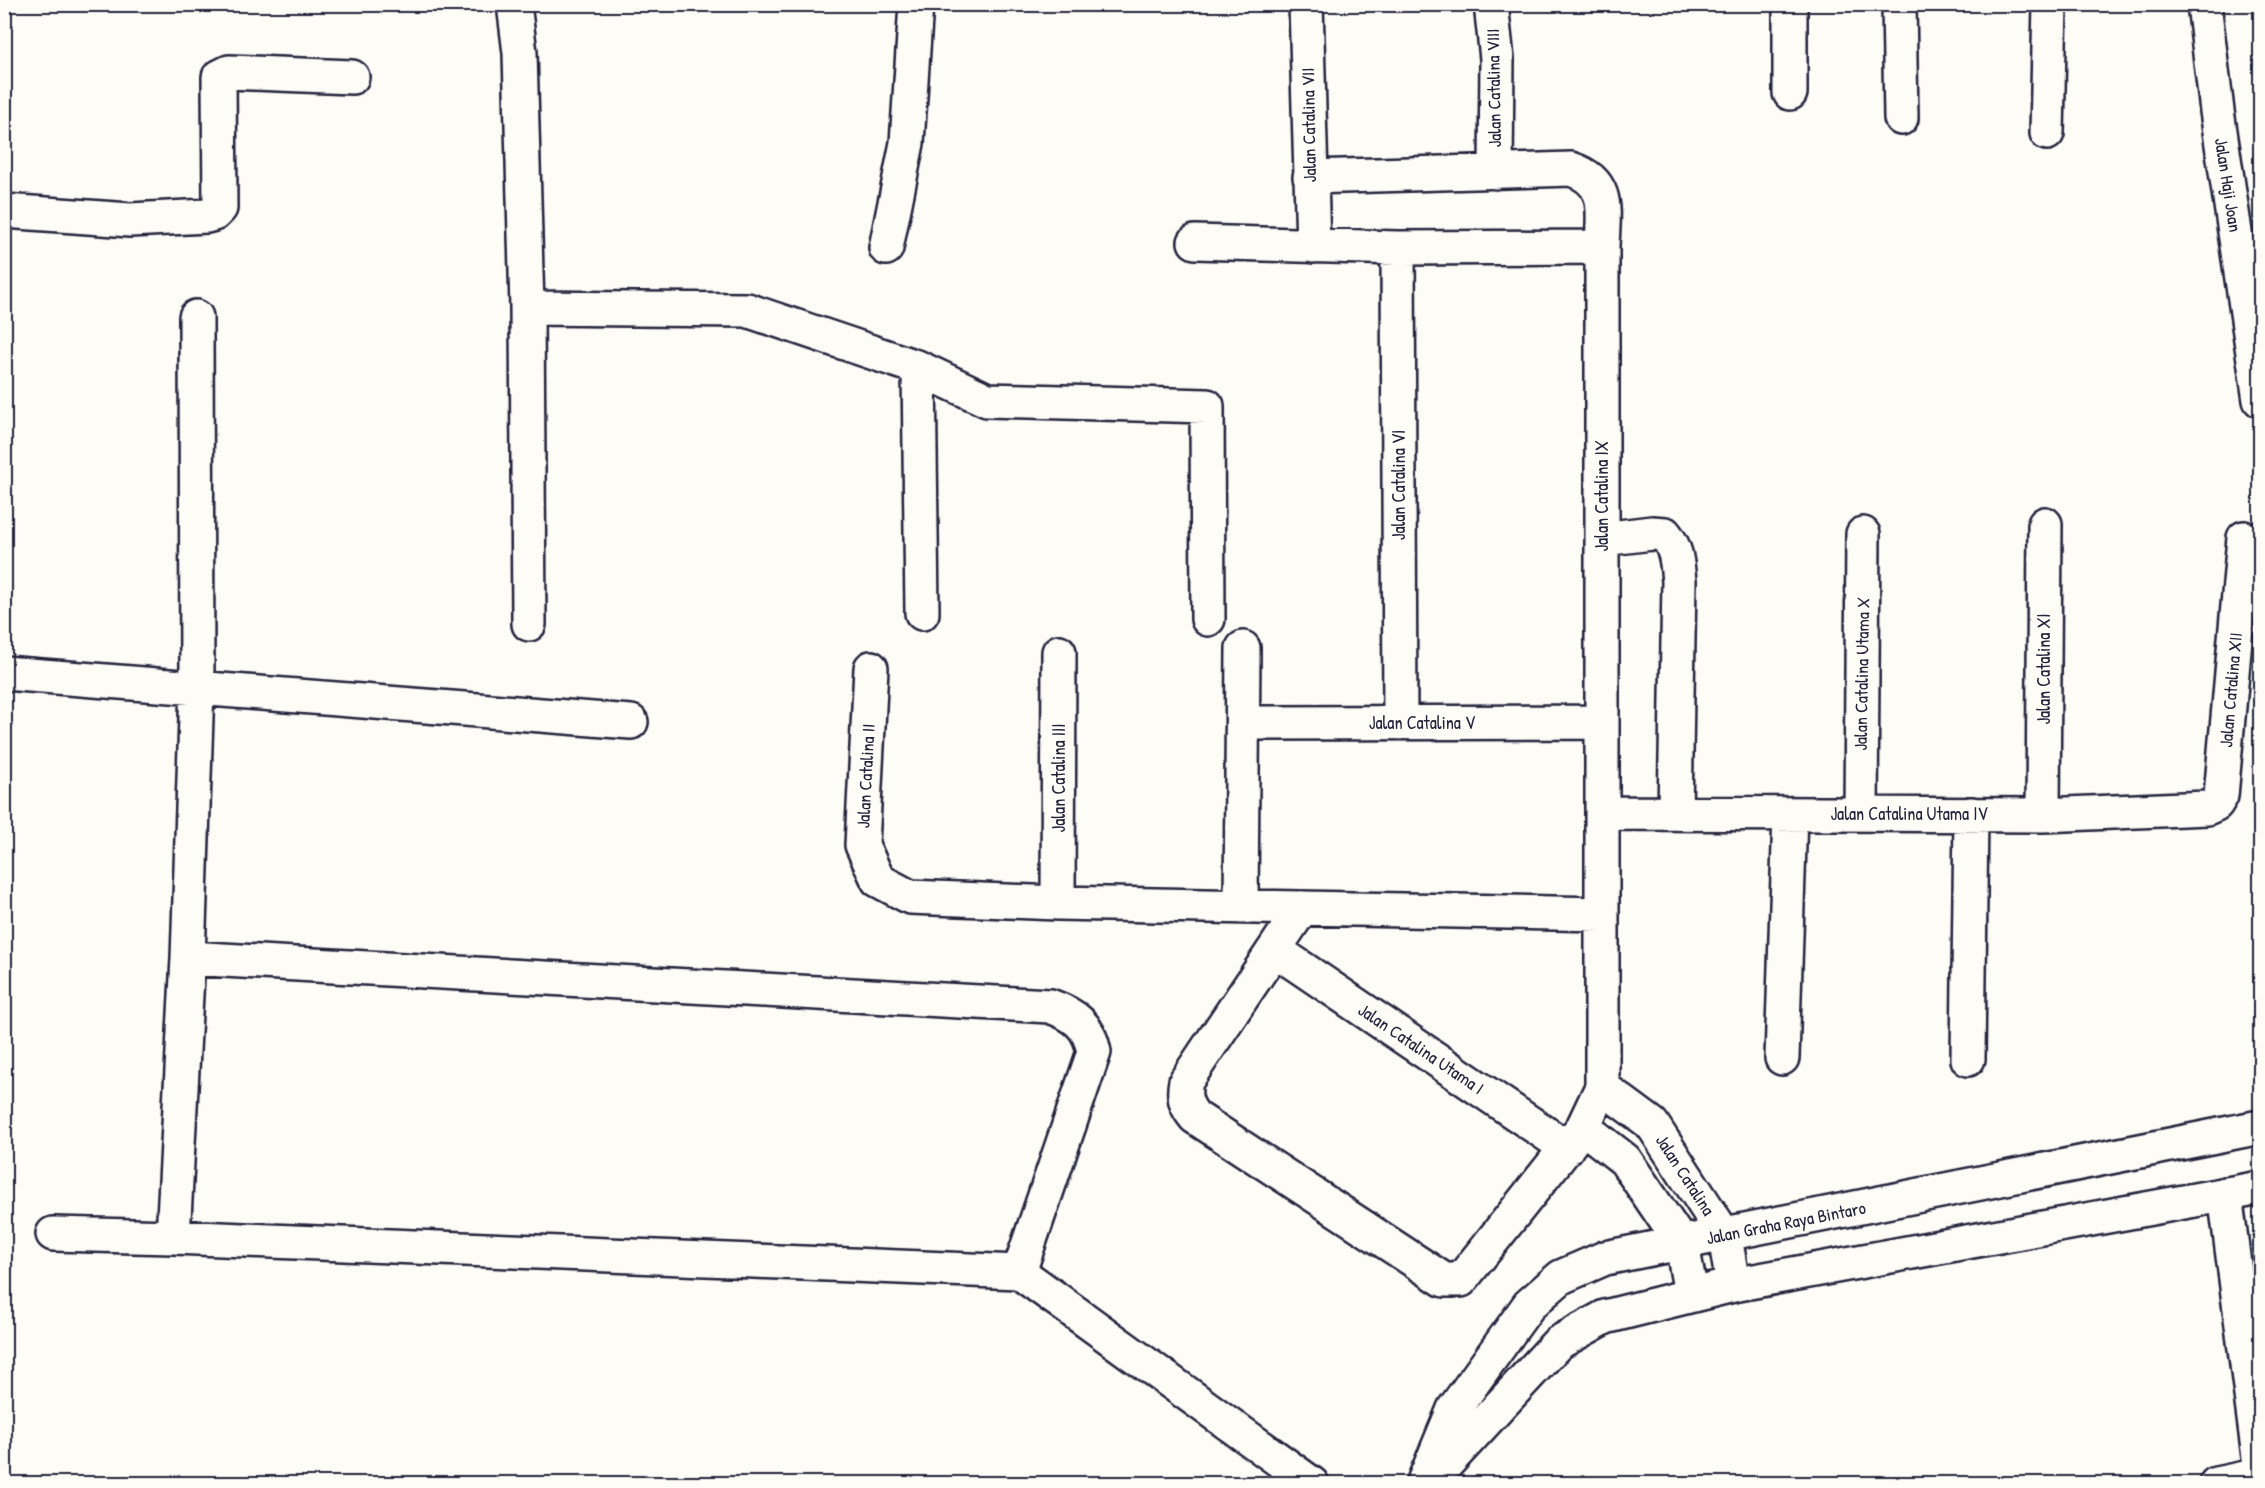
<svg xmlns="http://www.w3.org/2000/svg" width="2265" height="1488" viewBox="0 0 2265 1488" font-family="'Patrick Hand',sans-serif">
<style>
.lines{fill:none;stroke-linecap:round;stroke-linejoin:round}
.street-casing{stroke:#22223b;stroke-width:38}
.secondary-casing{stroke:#22223b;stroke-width:38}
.street{stroke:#fdfcf7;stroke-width:33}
.secondary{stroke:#fdfcf7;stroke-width:33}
.labels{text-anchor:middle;stroke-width:4.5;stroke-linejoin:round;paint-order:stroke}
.street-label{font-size:18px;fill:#22223b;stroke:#fdfcf7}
</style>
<rect width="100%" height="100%" fill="#fdfcf7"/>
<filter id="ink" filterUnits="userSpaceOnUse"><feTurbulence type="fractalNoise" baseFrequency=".0167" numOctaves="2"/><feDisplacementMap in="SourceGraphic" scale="12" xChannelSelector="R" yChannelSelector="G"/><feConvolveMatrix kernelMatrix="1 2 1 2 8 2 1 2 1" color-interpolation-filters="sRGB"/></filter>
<g filter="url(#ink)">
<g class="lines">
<g class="street-casing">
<path id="street" d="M514 4 520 53 527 308 529 624
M1306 4 1313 246
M1491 4 1497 59 1496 172
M1790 4V93
M1899 4 1901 118
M2204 4 2217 111 2260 400
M2047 133 2050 4
M4 211 130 220 207 216 214 214 220 208 219 77 229 72 352 77
M1195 242 1398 248 1602 247
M886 248 907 143 916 4
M1398 248 1400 723
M527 308 747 310 919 368 987 400 1207 406 1208 619
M919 368 922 613
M1602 539 1652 533 1665 534C1677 549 1677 563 1679 581L1675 813
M871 668 862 845 878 880 910 897 1058 903 1602 914
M4 673 631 722
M1243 723 1602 722
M1602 813 2043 815 2207 808 2216 804 2221 796 2244 538
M1861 814 1863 534
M2043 815 2045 524
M1058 903 1059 652
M1241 907 1243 648
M1302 908 1186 1081C1183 1096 1185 1105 1195 1117L1444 1280H1461L1583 1127 1602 1087V247C1603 212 1611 182 1571 169L1310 177
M1275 950 1567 1148
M188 958 1050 1006C1075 1015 1089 1025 1094 1052L1019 1272
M1782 1058 1790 814
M1968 1059 1971 814
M1602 1087 1652 1124 1725 1236 1733 1285
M1583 1127 1625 1160 1682 1244 1691 1294
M2225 1194 2260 1465
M53 1234 173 1237 1019 1272 1312 1484
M173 1237 188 958 197 687 196 317
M2216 1484 2260 1475"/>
</g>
<g class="secondary-casing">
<path id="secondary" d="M1434 1477 1558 1343 1605 1317 1733 1285 2260 1188
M1423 1484 1454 1409 1529 1305 1561 1277 1605 1258 2260 1127"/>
</g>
<use href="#street" class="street"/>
<use href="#secondary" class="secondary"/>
</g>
</g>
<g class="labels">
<g class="street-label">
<text transform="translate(1494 88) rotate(-91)" y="6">Jalan Catalina VIII</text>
<text transform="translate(1309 125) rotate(-91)" y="6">Jalan Catalina VII</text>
<text transform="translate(2228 185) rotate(81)" y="6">Jalan Haji Joan</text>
<text transform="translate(1399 485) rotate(-90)" y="6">Jalan Catalina VI</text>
<text transform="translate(1602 496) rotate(-90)" y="6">Jalan Catalina IX</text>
<text transform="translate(2044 669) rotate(-90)" y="6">Jalan Catalina XI</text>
<text transform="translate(1862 674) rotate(-89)" y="6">Jalan Catalina Utama X</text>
<text transform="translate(2231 690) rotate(-85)" y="6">Jalan Catalina XII</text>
<text x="1422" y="729">Jalan Catalina V</text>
<text transform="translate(866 776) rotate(-87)" y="6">Jalan Catalina II</text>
<text transform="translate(1059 778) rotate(-90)" y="6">Jalan Catalina III</text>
<text x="1909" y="820">Jalan Catalina Utama IV</text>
<text transform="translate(1421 1049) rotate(34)" y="6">Jalan Catalina Utama I</text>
<text transform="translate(1685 1175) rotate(57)" y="6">Jalan Catalina</text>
<text transform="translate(1786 1223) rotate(-11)" y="6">Jalan Graha Raya Bintaro</text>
</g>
</g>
<rect width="2265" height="1488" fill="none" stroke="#fdfcf7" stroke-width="24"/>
<rect x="12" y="12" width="2241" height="1464" fill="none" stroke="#22223b" stroke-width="2" filter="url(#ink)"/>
</svg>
